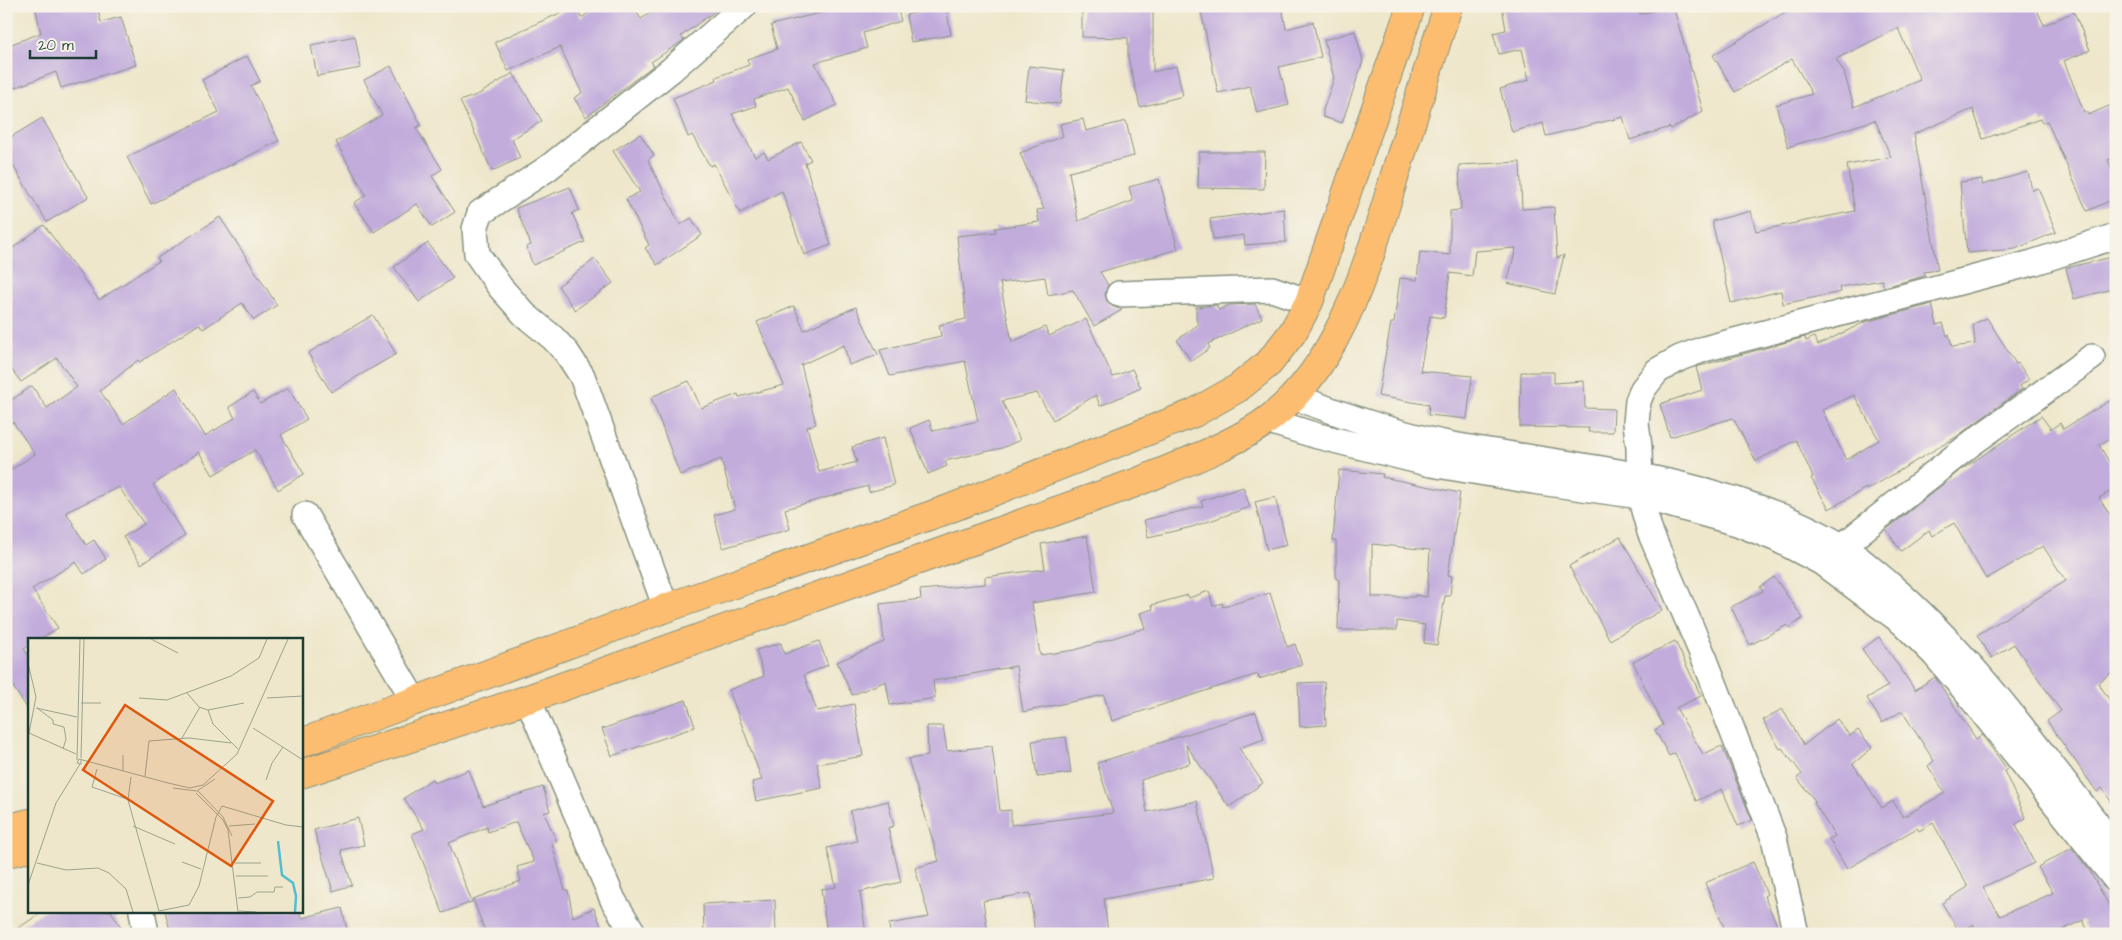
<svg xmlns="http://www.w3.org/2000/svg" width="2122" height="940" viewBox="0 0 2122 940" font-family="'Architects Daughter',sans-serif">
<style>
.building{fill:#c1acdc;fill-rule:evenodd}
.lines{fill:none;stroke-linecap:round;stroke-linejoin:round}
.minor-casing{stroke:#869280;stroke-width:28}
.highway-casing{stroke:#869280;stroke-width:30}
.minor{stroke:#fff;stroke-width:25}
.highway{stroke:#fcbd6f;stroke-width:28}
.inset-river{fill:none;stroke:#54bdd2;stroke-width:2.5}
.inset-road{fill:none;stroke:#9ba38f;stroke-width:1}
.view{fill:#de580e;fill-opacity:0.15;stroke:#de580e;stroke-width:2.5}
.inset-edge{fill:none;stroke:#1f3d34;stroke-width:2.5}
</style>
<rect width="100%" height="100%" fill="#f7f3e8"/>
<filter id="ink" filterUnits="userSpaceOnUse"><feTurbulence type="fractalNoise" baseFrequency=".02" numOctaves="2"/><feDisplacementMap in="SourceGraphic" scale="10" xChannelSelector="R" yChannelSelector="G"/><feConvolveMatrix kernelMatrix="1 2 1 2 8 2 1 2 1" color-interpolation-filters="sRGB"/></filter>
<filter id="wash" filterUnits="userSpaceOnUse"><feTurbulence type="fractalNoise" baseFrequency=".0096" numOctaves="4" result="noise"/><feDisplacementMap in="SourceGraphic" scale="20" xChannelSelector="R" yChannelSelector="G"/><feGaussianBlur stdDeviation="1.12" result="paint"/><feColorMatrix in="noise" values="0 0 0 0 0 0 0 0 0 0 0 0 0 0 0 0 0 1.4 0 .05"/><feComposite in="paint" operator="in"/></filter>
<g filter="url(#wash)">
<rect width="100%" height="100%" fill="#eee7cb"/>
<g id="blocks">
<path class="building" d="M35 6H97L101 22 121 17 136 65 61 88 56 72 6 91V46L41 33Z
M576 6 581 18 599 6H633L641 19 661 6H722L681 36 684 40 651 62 654 65 586 117 574 98 582 93 560 47 508 71 495 42Z
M833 6H897L901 21 863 33 867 48 815 63 837 105 805 121 788 87 754 99 756 106 732 114 755 157 764 152 768 159 801 142 811 160 805 163 831 245 804 255 782 191 740 213 714 164 710 166 692 135 688 137 673 98 717 80 716 77 749 65 747 59 777 49 771 25 824 12 823 9Z
M946 6 951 35 911 42 906 15Z
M1082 6H1153V72L1176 66 1183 96 1140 107 1128 57V38L1082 37Z
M1200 6H1282L1286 29 1313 22 1321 57 1279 67 1289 105 1257 113 1250 86 1218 93Z
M1502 6H1638L1640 14 1673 6 1703 111 1671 129 1670 127 1630 140 1623 117 1546 136 1543 123 1512 132 1500 89 1529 80 1522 49 1499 54 1493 33 1506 30Z
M1796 6H2035L2044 25 2074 12 2090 50 2064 61 2084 112 2086 111 2088 115 2116 103V157L2108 160 2116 178V198L2087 211 2047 121 2042 123 2040 119 1983 139 1973 109 1914 134 1938 270 1924 272 1925 276 1884 287 1882 280 1840 287 1841 292 1783 304 1781 291 1731 303 1712 221 1751 211 1756 231 1855 211 1847 165 1891 157 1875 120 1788 147 1776 105 1812 94 1792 59 1735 92 1713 55ZM1898 28 1920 80 1854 107 1844 72 1836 59Z
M1355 31 1363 61 1342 123 1323 117V110L1334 78 1324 40Z
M355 36 361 68 317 76 311 45Z
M247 56 260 81 251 86 279 141 151 204 127 157 219 112 202 80Z
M391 66 421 125 416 128 442 169 432 176 455 212 432 227 417 204 374 232 354 203 366 195 336 142 382 115 364 80Z
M1029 66 1064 70 1060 104 1025 100Z
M513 73 542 121 512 139 520 158 492 171 460 101 479 94Z
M42 118 88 197 47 222 6 154V140Z
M1083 119 1086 131 1126 121 1134 156 1069 172 1078 221 1133 201 1129 187 1159 179 1178 249 1100 272 1108 285 1105 294 1107 301 1112 306 1122 310 1094 326 1073 290 1048 295 1045 277 1000 283 1012 342 1045 327 1049 336 1086 319 1113 377 1132 369 1141 388 1100 406 1096 395 1053 420 1037 393 1002 401 1020 440 1002 448 945 461 947 466 928 474 910 428 929 420 933 431 978 421 965 361 890 376 880 350 941 336 939 325 966 319 957 236 996 232 995 228 1039 222 1037 210 1044 209 1020 153 1063 136 1060 124Z
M640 134 654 155 648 160 680 225 691 218 702 235 657 265 645 248 649 245 626 199 640 192 613 151Z
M1199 152H1265L1264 189 1198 188Z
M1520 162 1522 209 1554 207 1557 258 1564 255 1555 294 1507 283 1516 248 1475 251 1472 276 1450 273 1444 318 1430 316 1420 371 1472 376 1467 419 1428 415 1429 405 1378 396 1391 323H1394L1400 278 1417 280 1420 252 1450 255V211L1461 210 1459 165Z
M2028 172 2032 190 2038 188 2056 232 2015 249 1967 253 1960 182 1982 179V185Z
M570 187 579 210 572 213 585 242 533 265 526 247 531 245 516 208Z
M1284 209 1286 242 1245 245 1244 235 1213 239 1210 219Z
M220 217 277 305 254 320 242 303 203 329 199 324 140 362 138 360 100 391 123 424 176 388 205 436 235 418 229 407 253 392 260 404 288 388 307 419 281 435 304 474 278 490 255 450 213 475 199 452 153 485 185 536 141 564 123 537 144 524 119 487 66 512 86 545 94 540 106 559 84 574 76 562 32 589 58 628 40 639H29V646L24 649 29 656V711L6 676V473L35 454 13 422 6 427V404L32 386 47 408 77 387 57 358 21 382 6 362V253L44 225 99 300 159 261 157 258Z
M428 243 453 278 419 302 394 267Z
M2116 256V288L2074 299 2066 268Z
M595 259 613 283 575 310 558 286Z
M1255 304 1262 318 1208 344 1210 348 1191 361 1177 340 1199 324 1196 320V307L1216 305 1219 310 1229 305Z
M1932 304 1937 325 1943 323 1947 336 1949 334 1952 347 1975 344 1973 324 1987 318 2016 364 2018 363 2029 379 2020 386 2022 389 1956 437 1867 490 1866 488 1829 509 1811 478 1813 477 1796 440 1756 461 1733 418 1670 437 1660 404 1702 390 1696 367 1805 337 1806 341 1814 337 1818 345 1865 322ZM1854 395 1879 440 1846 460 1822 410Z
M794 306 804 330 856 307 878 355 849 365 844 345 801 365 816 424 807 427 819 472 857 462 852 447 883 438 894 485 869 492 868 486 785 509 790 529 723 548 714 515 735 509 721 459 680 475 651 397 689 381 701 408 738 394 739 397 784 385 757 322Z
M373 315 396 354 331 392 308 353Z
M1521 372H1554V383L1584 381 1585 408 1614 409 1613 432H1588L1589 428 1520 427Z
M2116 397V435L2099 445 2116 473V488L2099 498 2116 524V669L2098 683 2116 709V809L2102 788 2097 792 2047 721 2061 711 2014 644 1992 658 1977 635 2066 581 2043 546 1986 579 1954 523 1932 536 1929 530 1901 551 1886 530 1958 472 2041 416 2051 429 2060 423 2063 429Z
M1339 470 1383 474 1382 477 1460 493 1448 575 1452 576 1450 596H1445L1437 645 1424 643 1425 625 1397 621V630H1338L1339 579H1336V541H1333ZM1372 544 1430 550 1427 597 1415 595V597H1372Z
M1243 487 1250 507 1192 527 1148 537 1144 520 1203 506 1201 501Z
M1275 497 1287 545 1267 550 1255 502Z
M1087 536 1096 592 1032 603 1040 655 1075 650 1145 628 1140 613 1153 609 1152 605 1188 595 1189 598 1209 591 1213 606 1222 603 1223 607 1270 593 1287 647 1295 644 1302 665 1259 679 1258 674 1112 721 1104 695 1023 712 1016 666 933 681 935 698 890 705 886 681 852 695 837 662 884 642 880 604 921 599 920 590 985 584V577L1045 569 1041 544Z
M1620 537 1662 610 1610 640 1569 566Z
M1774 577 1803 618 1789 628 1787 625 1750 645 1731 607 1763 591 1760 587Z
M1879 637 1915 690 1935 677 1976 739 1982 735 2007 769 2004 771 2026 818 2016 824 2034 863 1983 887 2000 916 2053 893 2038 867 2072 848 2089 870 2116 918V934H2089L2083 920 2054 934H1958L1975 926 1974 924 1960 933 1942 903 1968 887 1933 823 1919 831 1917 828 1847 869 1829 839 1835 836 1814 803 1816 802 1797 778 1802 774 1782 748 1780 749 1763 720 1782 709 1804 745 1837 719 1850 736 1858 730 1872 748 1853 764 1882 808 1893 801 1903 817 1945 793 1928 766 1934 761 1902 711 1882 723 1867 698 1888 686 1862 649Z
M819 641 828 665 804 675 817 711 854 704 863 756 817 764 822 788 756 801 752 782 762 780 729 690 764 676 756 650 781 643 784 654Z
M1675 641 1701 696 1676 708 1703 754 1722 746 1752 820 1738 826 1722 789 1696 801 1675 753 1669 756 1655 730 1663 725 1633 662Z
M1324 682 1326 725 1300 727 1298 683Z
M686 700 695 727 612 756 602 729Z
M1256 712 1264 739 1239 748 1263 783 1229 807 1186 745 1190 763 1141 780 1147 812 1197 801 1214 878 1104 899 1108 934H1035L1030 893 983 901 988 934H890L889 924 929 917 915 868 939 861 908 759 928 756 927 726H943L947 751 992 746 1000 811 1011 810V825L1113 813 1097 763Z
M1066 737 1071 773 1037 777 1032 741Z
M469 770 483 806 543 787 550 811 544 813 557 842 552 844 565 890H568L573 917 594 908 604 934H486L473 899 521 881 517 867 534 862 516 822 488 832 487 827 449 843 472 902 443 913 412 834 424 829 404 798 432 779 434 783Z
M888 801 894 826 888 828 901 882 860 892 866 934H827L821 889 836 887 827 848 857 841 850 811Z
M358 818 364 845 341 850 352 885 333 891 314 830Z
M1753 862 1767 894 1764 896 1781 934H1727L1705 883Z
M775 900 776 934H704L703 904Z
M342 908 348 934H171L165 911H299L302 918Z
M44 911H111L125 934H9Z"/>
</g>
</g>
<g filter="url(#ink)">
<use href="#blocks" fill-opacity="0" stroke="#869280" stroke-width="1"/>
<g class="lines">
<g class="minor-casing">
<path id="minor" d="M1119 294 1272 289 1309 302
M1293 396C1344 416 1398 435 1453 445 1580 468 1713 476 1829 539 1850 550 1870 568 1888 583 1977 659 2044 758 2116 848
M1266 420 1314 435 1431 464 1533 481 1640 496 1737 523 1777 539 1821 562 1903 623 1934 654 1968 694 2116 880
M305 515 415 702
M1830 556 1972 443 2092 357
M666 608 582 376 567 353 553 338 525 315 500 287 477 254 475 229 480 213 548 168 671 70 744 6
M528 699 613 900 634 934
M142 911 146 934
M1796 934 1774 838 1705 660 1650 532 1640 496 1639 447 1636 423 1638 401 1643 389 1657 371 1680 358 1704 349 2032 263 2116 236"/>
</g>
<g class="highway-casing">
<path id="highway" d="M301 743 666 608 946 510 1194 413 1238 388 1269 363 1293 332 1309 302 1411 6
M301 774 528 699 1135 483C1176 466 1221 450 1259 426 1341 373 1371 253 1398 165 1415 112 1431 59 1448 6
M6 829 29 823
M6 853 29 848"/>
</g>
<use href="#minor" class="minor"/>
<use href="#highway" class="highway"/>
</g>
</g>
<g transform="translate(28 638)">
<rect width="275" height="275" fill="#eee7cb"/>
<path class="inset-river" d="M250 203 254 237 265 245 268 258 267 274"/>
<path class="inset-road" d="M123 1 150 15M0 25 8 59 1 95M159 55 171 69 180 72 216 65M111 60 139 62 203 38 231 20 239 1M239 60 275 58M53 65H73M8 70 49 79M9 70 25 82V86L36 89 38 101 35 111M180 72 185 86 210 111M225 90 275 122M1 95 48 116M154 100 172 69M53 120 56 1M49 122 52 1M53 122V126L49 125 51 121 140 145 162 150 175 147 209 116 260 1M69 131 64 149 99 161M95 133V117M117 138 121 103 161 100 203 105M103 139 100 162 131 273M238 142 244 125 255 109M145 150 169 153 187 141M170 153 195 179 204 198M168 155 195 182 200 192 210 274M105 188 147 206M201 188 227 186M154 224 173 231M9 225 38 232 70 230 81 235 98 251 105 274M207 225H233M208 238H240M0 247 28 165 52 126M210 260 222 259 229 254H246L247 249H255M131 273 161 267 171 248 188 179 194 168 258 187 275 189M211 273 228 274"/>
<path class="view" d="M97 67 245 163 203 228 55 132Z"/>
<rect width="275" height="275" class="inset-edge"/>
</g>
<rect width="2122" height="940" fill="none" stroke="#f7f3e8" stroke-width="25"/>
<path d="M30 50v8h66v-8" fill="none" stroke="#1f3d34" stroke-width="2.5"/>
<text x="38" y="50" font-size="15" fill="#1f3d34" stroke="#f7f3e8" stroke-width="4" paint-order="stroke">20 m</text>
</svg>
